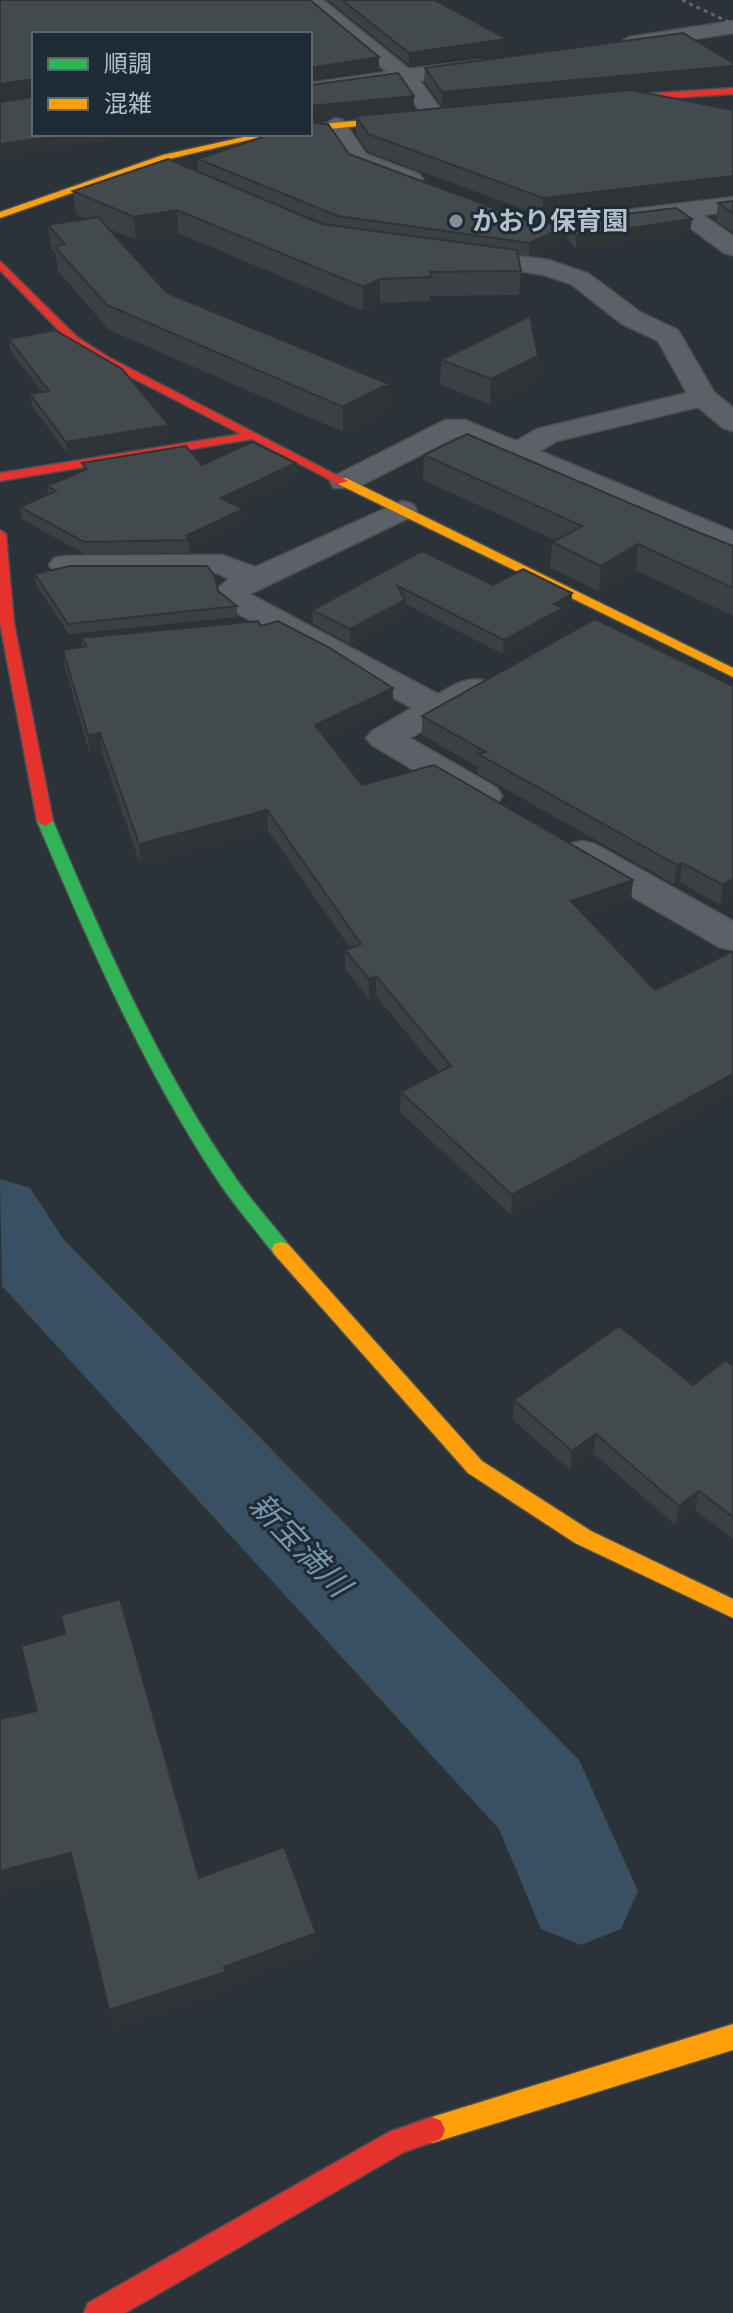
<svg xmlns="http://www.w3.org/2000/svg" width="733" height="2313" viewBox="0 0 733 2313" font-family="'Alegreya Sans','Noto Sans JP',sans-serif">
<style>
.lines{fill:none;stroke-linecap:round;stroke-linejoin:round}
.river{fill:#385062;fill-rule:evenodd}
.street-casing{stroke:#494f53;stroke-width:3}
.fast-casing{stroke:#494f53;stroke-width:3}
.slow-casing{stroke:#494f53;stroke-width:3}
.jam-casing{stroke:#494f53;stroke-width:3}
.street{fill:#5b6166;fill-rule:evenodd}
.fast{fill:#30b455;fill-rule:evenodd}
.slow{fill:#ff9f0a;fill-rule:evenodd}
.jam{fill:#e5322d;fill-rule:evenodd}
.rail{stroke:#5f656a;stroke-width:3;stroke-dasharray:4 4;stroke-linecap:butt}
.wall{fill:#3a4043}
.shaded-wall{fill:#2f3437}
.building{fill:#434a4e;stroke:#2f3437;stroke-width:2}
.poi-dot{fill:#858f97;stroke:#1e2a34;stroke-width:3}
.labels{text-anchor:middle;stroke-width:6;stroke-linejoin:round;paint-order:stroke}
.far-poi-label{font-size:26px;font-weight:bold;fill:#b5c0c9;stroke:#1e2a34;text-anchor:start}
.water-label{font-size:32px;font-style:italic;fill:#7596ac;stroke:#1e2a34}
</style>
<rect width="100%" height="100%" fill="#2b3339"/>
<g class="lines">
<path class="river" d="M0 1179 30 1188 64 1240 579 1760 638 1891 621 1929 581 1945 541 1929 499 1829 2 1286Z"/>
<g class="street-casing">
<path id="street" d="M301 0H323L409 69 481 60 491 66 481 72 420 81 445 115 434 122 426 120 400 83 310 95V83L387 72Z
M733 21V33L629 49 619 43 629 37Z
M335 118 343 120 366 154 419 174 423 179 419 184H403L350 164 324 125Z
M733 197V211L703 215 733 236V255L724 253 677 218 619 225 607 218 619 211Z
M460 248 549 260 589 274 640 312 678 330 714 392 733 408V431L723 428 698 407 557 441 540 451 733 531V551L456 437 356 488H334L330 482 334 476 445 420H465L516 441 537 429 687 393 658 341 622 324 571 284 544 275 451 260 448 255Z
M402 501 413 504 417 510 413 516 250 594 438 694C454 685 467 676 486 681L491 688 486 695 410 738 497 788 502 796 497 804 484 807 471 804 372 745 366 738 372 731 412 708 224 606 217 589 229 579 217 573 65 574 54 572 49 565 54 558 65 556 222 555 255 567Z
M582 841 595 844 733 921V950L719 947 569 860 563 852 569 844Z"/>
</g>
<g class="fast-casing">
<path id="fast" d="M45 816 53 821C104 941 157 1063 231 1171 248 1197 269 1220 288 1244L290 1249 288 1254H274C256 1230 235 1207 218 1181 144 1070 89 944 37 821Z"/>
</g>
<g class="slow-casing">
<path id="slow" d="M419 115 416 120 310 131V125Z
M257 134H274L169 159 0 218V212L163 155Z
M338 478H346L733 668V677L338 484Z
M281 1242 288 1244 482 1461 591 1531 733 1599V1618L575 1543 468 1473 274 1254 272 1249 274 1244Z
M733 2024V2050L432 2143 423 2139 419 2130 423 2121 432 2117Z"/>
</g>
<g class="jam-casing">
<path id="jam" d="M733 88V94L596 103 592 100 596 97Z
M0 261 77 337 108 357 348 481 338 484 252 439 0 481V473L241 434 100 361 69 341 0 270Z
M0 530 6 534 14 623 53 821 45 826 37 821 0 623Z
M432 2117 441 2121 445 2130 441 2139 404 2152 125 2313H84L88 2303 389 2132Z"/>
</g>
<use href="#street" class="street"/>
<use href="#fast" class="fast"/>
<use href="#slow" class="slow"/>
<use href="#jam" class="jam"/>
<path class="rail" d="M682 0 733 24"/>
</g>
<path class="wall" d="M328 0H435L506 51 409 65Z
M733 63V79L442 106 424 81 425 68Z
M733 110V194L542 216 368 152 356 134V116Z
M349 154 531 222 541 224 690 232 576 249 567 239 529 256 517 254 521 271 519 295 430 296V301L380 303 363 311 178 233 136 240 109 229 167 293 389 409 343 432 109 330 58 271 56 255 51 248 48 225 86 219 76 214 73 191 326 224 198 172V159Z
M733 201V232L716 221 718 203Z
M9 339 169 425 170 437 68 454 32 406 30 394 42 392 10 350Z
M538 356 537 381 490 405 440 384 441 360Z
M424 455 688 528 733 546V616L636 570 599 591 550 568 552 542 555 540 423 480Z
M82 463 202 465 296 463V476L234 505 243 509V522L189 548 190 553 85 554 21 519 20 507 48 495 47 486 83 471Z
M422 551 493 585 572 593 571 607 562 612V622L503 654 405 604V614L350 644 313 624 312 610Z
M35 574 218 591 237 606V617L69 634 36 585Z
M261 626 393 688V707L326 739 362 785 633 880 631 899 584 915 511 1215 400 1112 401 1092 439 1072 376 996 369 999 345 969V950L350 948 268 830 140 864 102 752 90 754 65 668 63 650 82 647 81 638Z
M733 686V896L720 905 680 882 674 884 477 773 478 767 422 735V716Z
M733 1366V1539L695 1510 675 1525 593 1453 570 1470 513 1420 514 1400 693 1385Z"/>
<path class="shaded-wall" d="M507 39 506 51 409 65V53Z
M379 57V69L310 80V68Z
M733 66V79L442 106V92Z
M34 79V91L0 96V84Z
M414 96V108L310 118V106Z
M72 134H159L3 157 1 144Z
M733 176V194L542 216 543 198Z
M177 210 178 233 136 240 134 217Z
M692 219 690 232 576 249 577 236Z
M568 226 567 239 529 256V243Z
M380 279V303L363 311V287Z
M538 356 537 381 490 405 491 379Z
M389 384V409L343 432V407Z
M169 425 170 437 68 454 66 442Z
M296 463V476L222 510 221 498Z
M243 509V522L189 548V540L186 536Z
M638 544 636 570 599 591 601 566Z
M572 593 571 607 562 612V622L503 654 504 640 554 604Z
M405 600V614L350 644V629Z
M393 688V707L315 744V725Z
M100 733 102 752 90 754 88 735Z
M267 810 268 830 140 864 139 844Z
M682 863 680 882 674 884 677 865Z
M733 879V896L720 905 723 885Z
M633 880 631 899 569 921 571 901Z
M376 976V996L369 999V979Z
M733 1074V1092L511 1215 512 1195Z
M596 1434 593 1453 570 1470 572 1451Z
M699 1491 695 1510 675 1525 679 1506Z
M71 1853 75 1873 0 1892V1871Z
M316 1933 317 1952 227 1985 228 1991 112 2028 109 2010Z"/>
<path class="building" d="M0 0H310L379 57 310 68V34H34V79L0 84Z
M342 0H435L507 39 409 53Z
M683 33 733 63V66L442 92 425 68Z
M398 73 414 96 310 106V85Z
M631 90 733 110V176L543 198 368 134 356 116Z
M34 97V134H72L1 144 0 143V102Z
M310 123 328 124 349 154 531 222 541 224 676 208 692 219 577 236 568 226 529 243 338 216 198 159 271 134H310Z
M168 159 322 224 517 250 521 271 430 272 431 277 380 279 363 287 177 210 134 217 73 191Z
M733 201V213L718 203Z
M98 217 167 293 389 384 343 407 107 305 55 247 65 244 48 225Z
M530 316 538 356 491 379 441 360Z
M55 330 122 369 169 425 66 442 30 394 49 391 9 339Z
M467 434 688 528 733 546V588L638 544 601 566 552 542 582 526 424 455Z
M252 442 296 463 221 498 243 509 186 536 189 540 84 542 20 507 56 491 47 486 87 469 82 463 186 446 202 465Z
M422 551 493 585 523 569 572 593 554 604 563 608 504 640 398 586 405 600 350 629 312 610Z
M70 566H207L215 576 218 591 237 606 68 624 35 574Z
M595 619 733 686V879L723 885 682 863 677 865 478 754 486 752 422 716Z
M258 621 261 626 278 621 330 648 393 688 315 725 362 785 434 765 633 880 571 901 655 990 731 952 733 953V1074L512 1195 401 1092 451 1066 376 976 369 979 345 950 361 944 267 810 139 844 100 733 88 735 63 650 87 646 81 638Z
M619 1326 693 1385 726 1360 733 1366V1517L699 1491 679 1506 596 1434 572 1451 514 1400Z
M120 1599 199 1878 284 1847 316 1933 224 1967 226 1972 109 2010 71 1853 0 1871V1719L37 1711 21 1646 65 1634 61 1615Z"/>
<circle class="poi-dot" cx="456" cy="221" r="8"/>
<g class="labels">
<g class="far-poi-label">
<text x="472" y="230">かおり保育園</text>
</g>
<g class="water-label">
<text transform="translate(300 1545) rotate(46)" y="11">新宝満川</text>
</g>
</g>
<rect x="32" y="32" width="280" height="104" fill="#1e2a34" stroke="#5a6670" stroke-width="2"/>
<rect x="48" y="58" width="40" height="12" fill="#30b455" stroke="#5a6670" stroke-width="2"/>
<text x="104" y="72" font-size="24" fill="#b5c0c9">順調</text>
<rect x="48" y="98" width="40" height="12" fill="#ff9f0a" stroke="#5a6670" stroke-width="2"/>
<text x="104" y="112" font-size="24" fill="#b5c0c9">混雑</text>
</svg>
